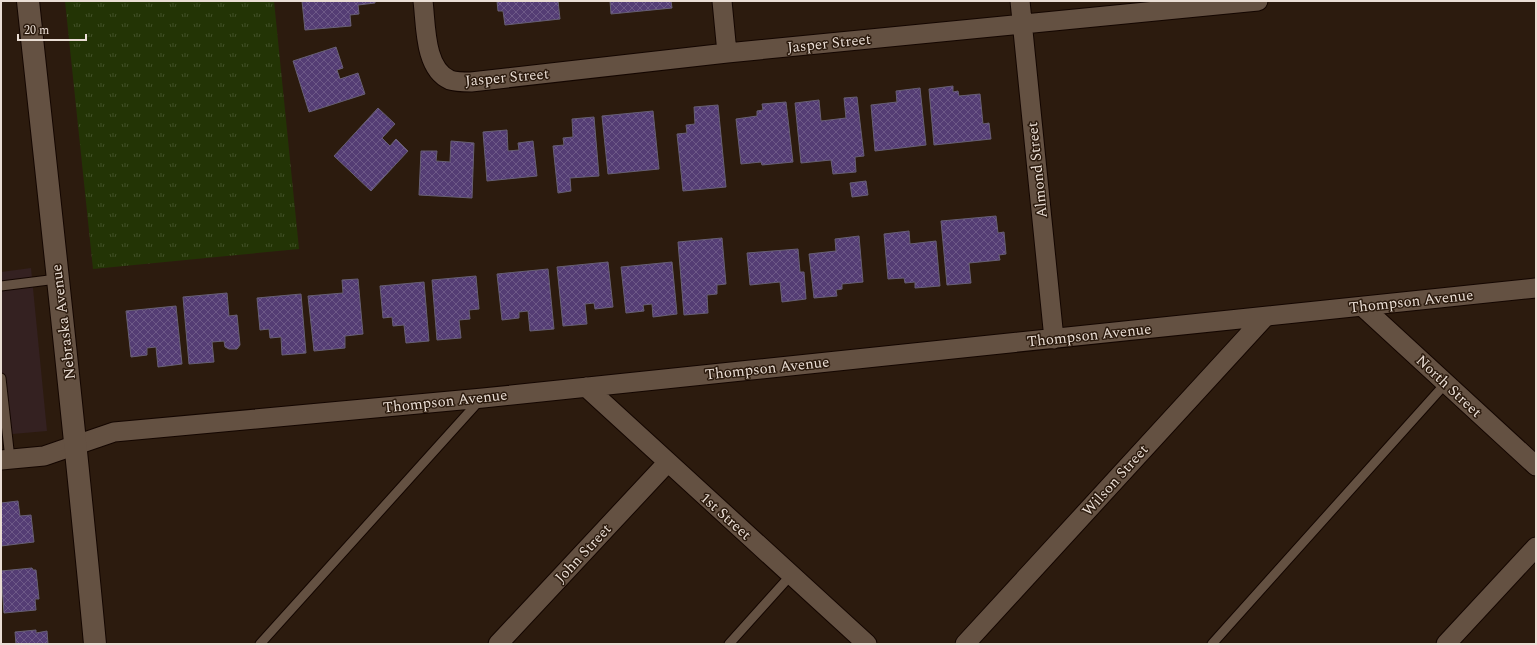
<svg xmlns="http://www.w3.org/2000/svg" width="1537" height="645" viewBox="0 0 1537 645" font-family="Spectral,serif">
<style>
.commercial{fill:#342121}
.grass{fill:url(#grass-tufts)}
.building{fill:url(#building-cross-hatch);stroke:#675f74}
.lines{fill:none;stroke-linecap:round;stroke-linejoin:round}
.lane-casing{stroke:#140600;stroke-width:11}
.street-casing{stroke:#140600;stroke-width:21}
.secondary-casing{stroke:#140600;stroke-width:24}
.lane{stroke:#645142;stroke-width:9}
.street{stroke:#645142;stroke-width:19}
.secondary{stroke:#645142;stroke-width:22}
.labels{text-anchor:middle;stroke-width:3;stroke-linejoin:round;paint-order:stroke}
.street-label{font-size:15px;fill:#eaded5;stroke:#2c1b0e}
</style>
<defs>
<pattern id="grass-tufts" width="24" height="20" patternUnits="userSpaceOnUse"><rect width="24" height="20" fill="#233405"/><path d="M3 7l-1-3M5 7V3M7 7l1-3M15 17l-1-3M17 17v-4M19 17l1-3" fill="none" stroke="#435129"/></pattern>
<pattern id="building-cross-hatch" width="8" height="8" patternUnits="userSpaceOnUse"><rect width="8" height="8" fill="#543d74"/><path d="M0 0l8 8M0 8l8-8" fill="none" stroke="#6d5987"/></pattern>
</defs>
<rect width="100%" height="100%" fill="#2c1b0e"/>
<path class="commercial" d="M31 268 47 431 1 435V272Z"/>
<path class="grass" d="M65 1H274L299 249 93 269Z"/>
<path class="building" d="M302 1H375V3L358 5 359 14 350 15 351 26 305 30Z
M497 1H558L560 19 505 25 503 11H498Z
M610 1H671L672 8 611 14Z
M336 47 343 68 337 70 340 79 358 73 365 94 309 112 293 61Z
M953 86V92L958 91 959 96 980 94 983 124 989 123 991 139 934 145 929 89Z
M920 88 926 145 875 151 871 105 897 102 896 91Z
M857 97 864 156 855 157 856 172 833 174 831 160 801 163 795 103 819 100 821 121 846 118 844 98Z
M786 102 793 162 762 165 761 162 741 164 736 119 757 116V111L763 110 762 104Z
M718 105 726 187 683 191 677 134 687 133 686 125 695 124 694 107Z
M378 108 395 124 382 138 390 146 396 139 408 151 371 191 334 156Z
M653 111 659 169 608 174 602 116Z
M594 117 599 176 570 178 571 191 558 193 553 146 564 145 563 138 573 137 572 119Z
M507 130 508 151 519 150 518 143 533 141 537 176 487 181 483 132Z
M451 141 474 143 472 198 419 195 421 151H437L436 161 450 162Z
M866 181 868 195 852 197 850 183Z
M996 216 998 233 1004 232 1006 254 999 255 1000 260 969 263 971 283 947 285 941 221Z
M909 231 910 244 936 241 940 286 915 288V282L905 283 904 278 888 279 884 234Z
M859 236 863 282 842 284V289L836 290 837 296 814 298 809 254 836 251 835 239Z
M722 238 726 284 717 285V294L707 295 708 313 684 315 678 242Z
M798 249 800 272H804L806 299 782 302 780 282 750 285 747 253Z
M608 262 613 307 595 309 594 303 585 304 587 324 563 326 557 267Z
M672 262 677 314 653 317 652 304 643 305 644 311 626 313 621 267Z
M548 269 554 329 530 331 528 311 519 312V318L502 320 497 274Z
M476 276 479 309 469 310 470 319 459 320 461 338 437 340 432 280Z
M358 279 363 334 345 336V348L314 351 308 296 343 293 342 280Z
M424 282 429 341 406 343 404 325 393 326 392 317 383 318 380 286Z
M227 293 229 316 237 315 240 345 237 349H229L225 347 224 341 212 342 214 362 189 364 183 297Z
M301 294 306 353 282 355 281 337 270 338 269 329 260 330 257 298Z
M176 306 182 364 158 367 156 347 147 348V355L131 357 126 311Z
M18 501 20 516 31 515 34 542 1 546V503Z
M32 568 33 570H36L39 599H35L36 610 4 613 1 571Z
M36 630V633L47 631 48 644H16L15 632Z"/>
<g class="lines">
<g class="lane-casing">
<path id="lane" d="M1 286 57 279
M1 378 10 459
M260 644 480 400
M729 644 791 575
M1212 644 1446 383"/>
</g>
<g class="street-casing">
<path id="street" d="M423 1C426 24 424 69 450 80 456 82 464 82 471 82L727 53 1258 1
M722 1 727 53
M1020 1 1054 339
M1363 307 1536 466
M586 387 867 644
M1 460 44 456 114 432 483 398 1536 288
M498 644 668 462
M965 644 1265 317
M1446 644 1536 547"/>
</g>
<g class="secondary-casing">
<path id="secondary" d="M28 1C51 215 75 429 95 644"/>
</g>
<use href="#lane" class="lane"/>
<use href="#street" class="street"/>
<use href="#secondary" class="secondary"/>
</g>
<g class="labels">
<g class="street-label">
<text transform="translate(829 43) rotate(-6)" y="5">Jasper Street</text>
<text transform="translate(507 77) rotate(-5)" y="5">Jasper Street</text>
<text transform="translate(1037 170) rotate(-96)" y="5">Almond Street</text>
<text transform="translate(1411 301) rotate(-6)" y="5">Thompson Avenue</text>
<text transform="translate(63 322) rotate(-97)" y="5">Nebraska Avenue</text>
<text transform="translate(1089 335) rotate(-6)" y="5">Thompson Avenue</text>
<text transform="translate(767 368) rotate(-6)" y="5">Thompson Avenue</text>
<text transform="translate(1449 386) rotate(43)" y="5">North Street</text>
<text transform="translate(445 401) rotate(-6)" y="5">Thompson Avenue</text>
<text transform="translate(1115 480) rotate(-48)" y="5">Wilson Street</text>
<text transform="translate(726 516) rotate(42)" y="5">1st Street</text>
<text transform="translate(583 553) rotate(-47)" y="5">John Street</text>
</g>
</g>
<rect width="1537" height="645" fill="none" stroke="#eaded5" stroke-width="4"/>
<path d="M18 34v6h68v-6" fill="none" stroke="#eaded5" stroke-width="2"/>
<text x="24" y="34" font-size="12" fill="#eaded5" stroke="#2c1b0e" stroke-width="3" paint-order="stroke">20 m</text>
</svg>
